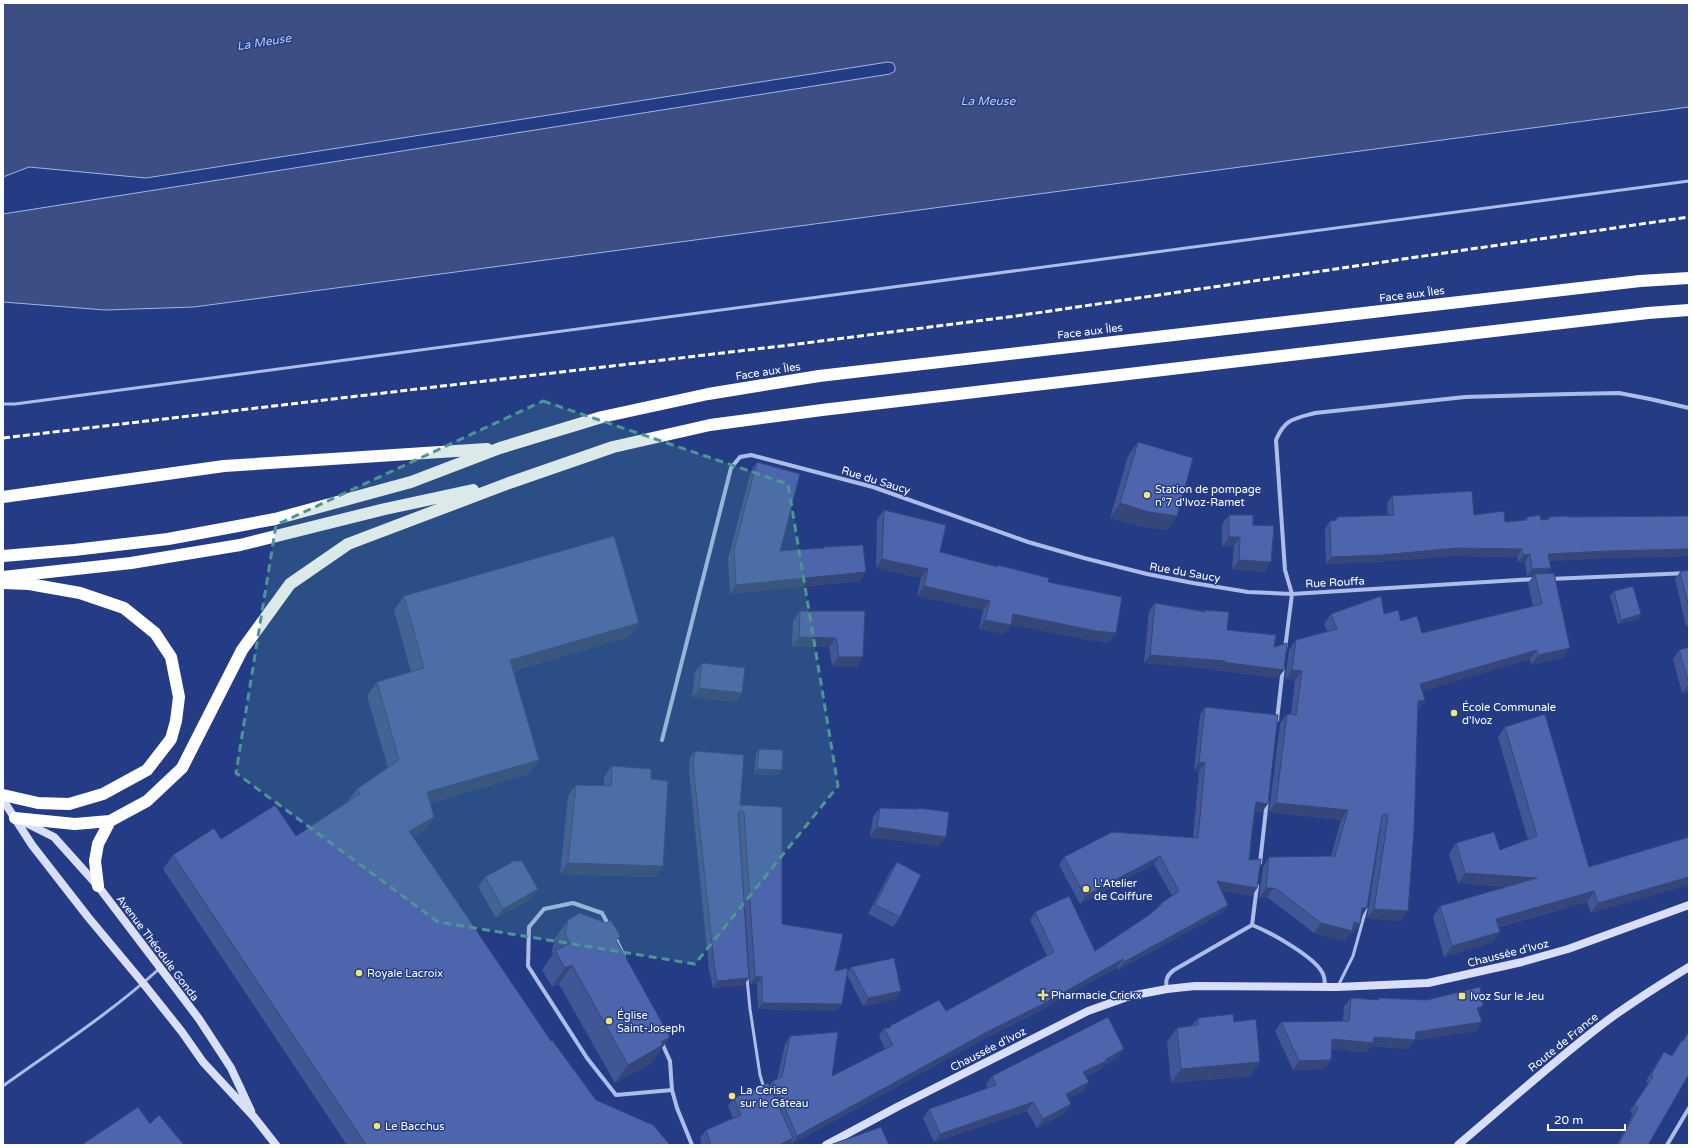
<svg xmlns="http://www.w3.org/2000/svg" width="1692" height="1148" viewBox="0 0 1692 1148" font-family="'Varela Round',sans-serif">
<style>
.water{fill:#3c4e84;stroke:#a2b5e9}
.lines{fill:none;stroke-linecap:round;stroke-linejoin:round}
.lane{stroke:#adbde8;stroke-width:3}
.street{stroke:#adbde8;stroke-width:4}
.secondary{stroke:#d8dff7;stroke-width:8}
.highway{stroke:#fff;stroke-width:12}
.rail{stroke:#fff;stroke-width:3;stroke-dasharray:7 3;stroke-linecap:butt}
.wall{fill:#415795}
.shaded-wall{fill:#354779}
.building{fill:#4c65ad;stroke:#354779}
.marked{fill:#4b9892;fill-opacity:0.2;stroke:#4b9892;stroke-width:3;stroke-dasharray:8 5;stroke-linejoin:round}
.poi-dot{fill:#f3e671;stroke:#243c85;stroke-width:1.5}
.labels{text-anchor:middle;stroke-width:3;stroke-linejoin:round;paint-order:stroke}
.street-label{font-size:11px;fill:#fff;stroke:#243c85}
.poi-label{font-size:11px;fill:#fff;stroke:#243c85;text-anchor:start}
.water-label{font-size:12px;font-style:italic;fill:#b9c8f0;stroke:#243c85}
</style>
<rect width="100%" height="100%" fill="#243c85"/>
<path class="water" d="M3 3H1689V107L194 307 105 310 3 302V214L890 74 895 71V67L893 63 888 62 146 178 29 167 3 177Z"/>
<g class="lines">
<path class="lane" d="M3 404H15L1689 181
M747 978 750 1009 760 1075 764 1088
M1338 986 1353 956 1366 909
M3 1086C56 1048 112 1012 160 968"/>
<path class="street" d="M1550 579 1689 573
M1285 649 1292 594 1535 579
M1277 720 1283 667
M662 740 731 468 740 457 751 455 873 487 1028 542 1084 558 1147 574 1193 583 1248 592 1292 594 1285 570 1276 440C1285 419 1293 419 1315 413L1465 397 1570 394 1619 393 1650 399 1689 408
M1260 863 1267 800
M1252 925 1257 886
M609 926 602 913 573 903 544 909 529 927 528 966 587 1058 616 1095 672 1090
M615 937 624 956
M1167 989C1165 980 1167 975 1174 970L1252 925C1270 932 1313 956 1322 972 1325 977 1325 981 1325 987
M662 1043 670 1061 672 1090 677 1108 692 1145
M1667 1145 1689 1108"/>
<path class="secondary" d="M3 800 32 845 88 917 143 983 182 1032 203 1062 254 1117 276 1145
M22 821 54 837 98 886 199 1019 231 1068 251 1111
M826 1145 899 1106 1088 1011 1130 996 1167 989 1195 986 1337 987 1428 983 1522 962 1568 949 1689 905
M1458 1145C1508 1103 1556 1059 1608 1020 1634 1001 1661 984 1689 967"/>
<path class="highway" d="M3 497 224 466 487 449
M3 556 74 550 168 539 275 519 411 482 500 448 602 417 708 394 819 376 1442 304 1640 281 1689 278
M3 577 131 563 240 545 385 509 473 490
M3 583 29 584 80 593 124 608 155 633 171 657 179 697 176 721 171 739 147 770 103 794 69 804 38 803 3 795
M15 818 75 824 110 821 147 801 182 768 242 650 290 584 348 544 509 483 613 447 710 425 822 410 1648 313 1689 310
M98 886 95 861 98 844 110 821"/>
<path class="rail" d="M3 438 790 345 1016 316 1689 217"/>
</g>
<path class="wall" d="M1138 442 1167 530 1139 526 1110 518 1128 456Z
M757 462 780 551 860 581 730 594 728 559 751 471Z
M1392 496 1505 522 1524 521 1527 517 1541 520 1548 519 1549 517 1689 516V556L1602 558 1550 561 1551 568 1547 573 1564 657 1531 665 1530 659 1422 691 1425 700 1418 710 1401 921 1367 918 1381 826 1380 825 1361 918 1353 934 1350 933 1345 941 1314 933 1271 900 1267 897 1259 898 1263 867 1269 857 1331 856 1341 820 1269 812 1280 723 1287 714H1291L1295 681 1285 679 1289 650 1296 640 1327 631 1324 624 1331 614H1384L1401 621 1422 633 1533 606 1528 583 1533 576H1527L1525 562H1518L1517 557 1452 556 1376 562 1326 564 1325 529 1330 521H1334L1337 517 1388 516 1387 503Z
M884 510 940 552 997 567 998 565 1048 582 1109 642 1089 640 1011 624 1004 634 979 629 983 610 917 596 921 578 876 568 877 519Z
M1229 515 1253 525 1264 572 1232 569 1234 546 1222 547V524Z
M1689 570V625L1686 626 1675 579 1680 572Z
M1614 591 1641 614 1638 619 1618 624 1610 596Z
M404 596 629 637 513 671 539 760 529 774 430 803 434 817 424 831 413 837 551 1041 596 1100 670 1145H347L163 869 173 855 221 839 296 836 347 802 357 789 388 768 367 696 377 682 411 672 394 610Z
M1155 603 1204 611 1205 610 1227 630 1274 647 1284 670 1278 678 1215 670 1216 669 1144 663 1149 611Z
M800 611H865L857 667 832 666 829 647H792L793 621Z
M1689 647V692L1682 693 1673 659 1679 650Z
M702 663 742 693 735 702 692 697 695 672Z
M1205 707 1262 812 1255 811 1249 860 1257 888 1252 896 1222 891 1228 905 1223 912 1118 970 1117 967 1038 1012 980 1041 792 1144 791 1141 788 1145H702L700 1138 706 1130 733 1118 728 1106 734 1098 769 1086 773 1081 777 1079 785 1044 790 1036 832 1076 885 1049 879 1036 884 1028H889L890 1026 946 1011 1047 956 1030 920 1035 912 1095 951 1149 915 1157 908 1160 904 1172 896 1154 864 1080 904 1059 865 1064 857 1193 838 1199 771 1194 770 1200 715Z
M1505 727 1589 867 1689 837 1591 913 1587 902 1499 927 1493 942 1444 957 1433 917 1440 906 1507 887 1458 883 1449 854 1456 843 1500 850 1528 840 1498 737Z
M759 749 778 775 754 774 756 754Z
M695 751 740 805 782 807V924L835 971 847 973 851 967 901 991 896 999 863 1006 847 975 842 1004 837 1011 758 1009 757 984H750L739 819 738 818 744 985 713 988 709 970 689 770 690 757Z
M612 766 651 779 663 866 655 877 560 874 568 796 576 785 604 786V777Z
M880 808 917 809 918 808 939 846 870 837 873 817Z
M897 862 900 917 893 927 868 914 890 872Z
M485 877 538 889 531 899 496 918 478 887Z
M568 920 616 941 670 1037 650 1064 615 1083 559 984 552 987 542 970 553 954 552 951 555 938Z
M1351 998 1378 1000 1379 998 1479 1012 1476 1031 1415 1040 1408 1049 1371 1046 1367 1052 1331 1049V1060L1325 1069 1293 1070 1275 1031 1281 1022 1343 1021 1344 1007Z
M1198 1018 1234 1022 1260 1062 1250 1076 1171 1083 1167 1042 1177 1028 1192 1025Z
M1689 1031V1074L1648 1145H1617L1633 1114 1630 1111 1648 1083 1646 1081 1660 1058 1664 1052 1671 1056 1682 1040 1683 1041Z
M1118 1058 1103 1066 1100 1070 1086 1077 1089 1082 1083 1091 1068 1098 1071 1104 1065 1113 1037 1128 1027 1111 934 1142 923 1118 929 1109 988 1088 986 1085 992 1076Z"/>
<path class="shaded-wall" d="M1120 503 1177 516 1167 530 1139 526 1110 518Z
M1229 537H1240L1234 546 1222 547Z
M1457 548 1522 549 1517 557 1452 556 1376 562 1326 564 1331 557Z
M1689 549V556L1602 558 1543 562 1548 554 1608 551Z
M1530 554 1525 562H1518L1523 555Z
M882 559 928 569 921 578 876 568Z
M1239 560 1271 562 1264 572 1232 569Z
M1551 568 1546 575 1535 574 1533 576H1527L1532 569Z
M866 572 860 581 730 594 736 585Z
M924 586 990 601 983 610 917 596Z
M1013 614 1116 633 1109 642 1089 640 1006 624Z
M1641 614 1638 619 1618 624 1621 620Z
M985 620 1011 625 1004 634 979 629Z
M639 623 629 637 500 674 510 660Z
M799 637 836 638 829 647H792Z
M1570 648 1564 657 1531 665 1538 655Z
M1537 650 1530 659 1413 694 1420 684Z
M1150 655 1225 661 1284 670 1278 678 1215 670 1216 669 1144 663Z
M839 657H863L857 667 832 666Z
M1292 670 1302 671 1295 681 1285 679Z
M1689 684V692L1682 693Z
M699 688 742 693 735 702 692 697Z
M1425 700 1418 710 1411 711 1418 701Z
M539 760 529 774 417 806 427 792Z
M1199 762 1205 763 1199 771 1194 770Z
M757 769 782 770 778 775 754 774Z
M1256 802 1268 804 1262 812 1250 810Z
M1276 803 1348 810 1341 820 1269 812Z
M434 817 424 831 399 845 409 831Z
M877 827 946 837 939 846 870 837Z
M1160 856 1154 864 1080 904 1085 896Z
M568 863 663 866 655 877 560 874Z
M1465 873 1537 878 1529 888 1458 883Z
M1689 877V885L1591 913 1598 903Z
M1217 881 1257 888 1252 896 1211 889Z
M1266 888H1273L1267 897 1259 898Z
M538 889 531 899 496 918 503 909Z
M1594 891 1587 902 1489 929 1496 919Z
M1228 905 1223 912 1118 970 1124 962Z
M1362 908H1367L1361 918Z
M1374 909 1408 911 1401 921 1367 918Z
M1354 922 1360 924 1353 934 1350 933 1345 941 1314 933 1321 923Z
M1500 932 1493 942 1444 957 1452 946Z
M1123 959 1117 967 1038 1012 980 1041 792 1144 797 1136 985 1033Z
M572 965 559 984 552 987 565 968Z
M755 977H762L757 984H750Z
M749 978 744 985 713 988 717 981Z
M901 991 896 999 863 1006 868 998Z
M762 1003 842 1004 837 1011 758 1009Z
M1483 1006 1477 1015V1008Z
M1482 1022 1476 1031 1415 1040 1408 1049 1371 1046 1367 1052 1326 1048 1332 1039 1374 1037Z
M670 1037 650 1064 615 1083 628 1065Z
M1124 1049 1118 1058 1103 1066 1100 1070 1077 1081 1083 1072Z
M1331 1060 1325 1069 1293 1070 1299 1061Z
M1260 1062 1250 1076 1171 1083 1181 1069Z
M1089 1082 1083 1091 1060 1102 1066 1094Z
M1033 1102 1027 1111 934 1142 940 1134Z
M1071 1104 1065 1113 1037 1128 1043 1119Z
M793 1138 788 1145H781Z"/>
<path class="building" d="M1138 442 1193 458 1177 516 1149 512 1120 503Z
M757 462 800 474 780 551 824 548V547L863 545 866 572 736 585 734 550Z
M1472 491 1474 515 1504 511 1505 522 1527 520V517L1540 515 1541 520 1549 519V517L1568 516 1569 517 1689 516V549L1608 551 1548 554 1551 568 1532 569 1530 554 1523 555 1522 549 1457 548 1381 555 1331 557 1330 521 1337 520V517L1394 515 1392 496Z
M884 510 946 525 940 552 998 567V565L1049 578 1048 582 1122 597 1116 633 1096 631 1013 614 1011 625 985 620 990 601 924 586 928 569 882 559Z
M1229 515H1253V525L1274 526 1271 562 1239 560 1240 537H1229Z
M614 536 639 623 510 660 539 760 427 792 434 817 409 831 551 1041 552 1040 596 1100 653 1125 670 1145H366L173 855 214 828 221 839 275 805 296 836 360 794 357 789 399 760 377 682 424 668 404 596Z
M1689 570V608L1680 572Z
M1554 573 1570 648 1538 655 1537 650 1420 684 1425 700 1418 701 1414 830 1408 911 1374 909 1388 817 1386 813 1382 816 1367 908H1362L1360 924 1354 922 1352 931 1321 923 1278 890 1273 888H1266L1269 857 1335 856 1348 810 1276 803 1287 714 1296 715 1302 671 1292 670 1296 640 1337 629 1331 614 1381 596 1384 614 1398 610 1401 621 1417 616 1422 633 1542 604 1535 574Z
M1633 586 1641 614 1621 620 1614 591Z
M1155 603 1205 612V610L1229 612 1227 630 1276 635 1274 647 1287 643 1284 670 1221 662 1225 661 1150 655Z
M800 611H865L863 657H839L836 638 799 637Z
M1689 647V684L1679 650Z
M702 663 745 668 742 693 699 688Z
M1205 707 1278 715 1268 804 1256 802 1253 822 1249 860 1261 859 1257 888 1217 881 1228 905 1124 962 1123 959 1043 1004 985 1033 797 1136 773 1081 782 1077 790 1036 838 1032 832 1076 893 1045 884 1028H890V1026L939 1000 946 1011 1054 952 1035 912 1069 896 1095 951 1149 915 1161 905 1160 904 1179 891 1160 856 1085 896 1064 857 1112 832 1198 838 1205 763 1199 762Z
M1545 714 1589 867 1689 837V877L1598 903 1594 891 1496 919 1500 932 1452 946 1440 906 1537 878 1465 873 1456 843 1494 832 1500 850 1537 836 1505 727Z
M759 749 783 750 782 770 757 769Z
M695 751 744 755 740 805 782 807V924L843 934 835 971 848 968 842 1004 762 1003V977H755L744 812 740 810 738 813 749 978 717 981 714 963 693 764Z
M612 766 651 769V779L668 781 663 866 568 863 576 785 611 786Z
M880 808 918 809V808L949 812 946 837 877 827Z
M514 861H522L538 889 503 909 485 877Z
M897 862 921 875 900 917 875 905Z
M580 913 606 923 611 920 620 936 616 940 670 1037 661 1042 663 1045 628 1065 572 965 565 968 555 951 570 943 565 933 568 920Z
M894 958 901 991 868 998 851 967Z
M1480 987 1483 1006 1477 1008 1482 1022 1416 1032 1415 1040 1374 1037 1373 1043 1332 1039 1331 1060 1299 1061 1281 1022 1349 1021 1351 998 1379 1000V998L1427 1000Z
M1233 1014 1234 1022 1256 1019 1260 1062 1181 1069 1177 1028 1198 1025V1018Z
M1108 1017 1124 1049 1106 1059V1061L1083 1072 1089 1082 1066 1094 1071 1104 1043 1119 1033 1102 940 1134 929 1109 996 1085 992 1076Z
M1689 1032V1074L1648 1145H1622L1619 1143 1638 1108 1634 1105 1653 1077 1651 1075 1664 1052 1672 1056 1682 1040 1683 1041Z
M768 1083 793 1138 781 1144 782 1145H711L706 1130 741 1115 734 1098Z
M138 1107 150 1124 159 1115 184 1145H84L83 1144Z
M881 1127 889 1145H830Z"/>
<path class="marked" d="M543 401 788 484 838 786 695 964 438 922 236 773 276 525Z"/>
<g class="poi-dot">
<circle cx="1147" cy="495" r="4"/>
<circle cx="1454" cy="713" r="4"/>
<circle cx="1086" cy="889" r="4"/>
<circle cx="359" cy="973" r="4"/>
<path d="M1041 989h4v4h4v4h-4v4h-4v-4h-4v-4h4z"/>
<rect x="1458" y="992" width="8" height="8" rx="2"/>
<circle cx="609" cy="1021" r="4"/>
<circle cx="732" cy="1096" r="4"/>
<circle cx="377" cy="1126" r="4"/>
</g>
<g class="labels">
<g class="street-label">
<text transform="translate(1412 294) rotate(-7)" y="4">Face aux Îles</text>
<text transform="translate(1090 331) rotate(-7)" y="4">Face aux Îles</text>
<text transform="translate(768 371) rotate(-9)" y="4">Face aux Îles</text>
<text transform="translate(876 480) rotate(17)" y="4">Rue du Saucy</text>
<text transform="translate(1185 572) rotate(10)" y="4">Rue du Saucy</text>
<text transform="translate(1335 582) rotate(-3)" y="4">Rue Rouffa</text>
<text transform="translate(158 948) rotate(53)" y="4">Avenue Théodule Gonda</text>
<text transform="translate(1508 953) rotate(-14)" y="4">Chaussée d'Ivoz</text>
<text transform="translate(1563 1042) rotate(-39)" y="4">Route de France</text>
<text transform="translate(988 1049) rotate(-27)" y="4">Chaussée d'Ivoz</text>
</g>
<g class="poi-label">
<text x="1155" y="493">Station de pompage<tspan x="1155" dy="13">n°7 d'Ivoz-Ramet</tspan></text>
<text x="1462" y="711">École Communale<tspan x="1462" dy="13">d'Ivoz</tspan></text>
<text x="1094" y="887">L'Atelier<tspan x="1094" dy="13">de Coiffure</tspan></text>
<text x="367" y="977">Royale Lacroix</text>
<text x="1051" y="999">Pharmacie Crickx</text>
<text x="1470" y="1000">Ivoz Sur le Jeu</text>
<text x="617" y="1019">Église<tspan x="617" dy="13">Saint-Joseph</tspan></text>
<text x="740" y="1094">La Cerise<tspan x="740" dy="13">sur le Gâteau</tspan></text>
<text x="385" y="1130">Le Bacchus</text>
</g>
<g class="water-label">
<text transform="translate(264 42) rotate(-9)" y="4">La Meuse</text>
<text x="988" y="105">La Meuse</text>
</g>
</g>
<rect width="1692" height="1148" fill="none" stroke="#ffffff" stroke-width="8"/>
<path d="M1548 1124v6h77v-6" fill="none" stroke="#ffffff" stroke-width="2"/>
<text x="1554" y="1124" font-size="12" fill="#ffffff" stroke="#243c85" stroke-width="3" paint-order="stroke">20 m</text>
</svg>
